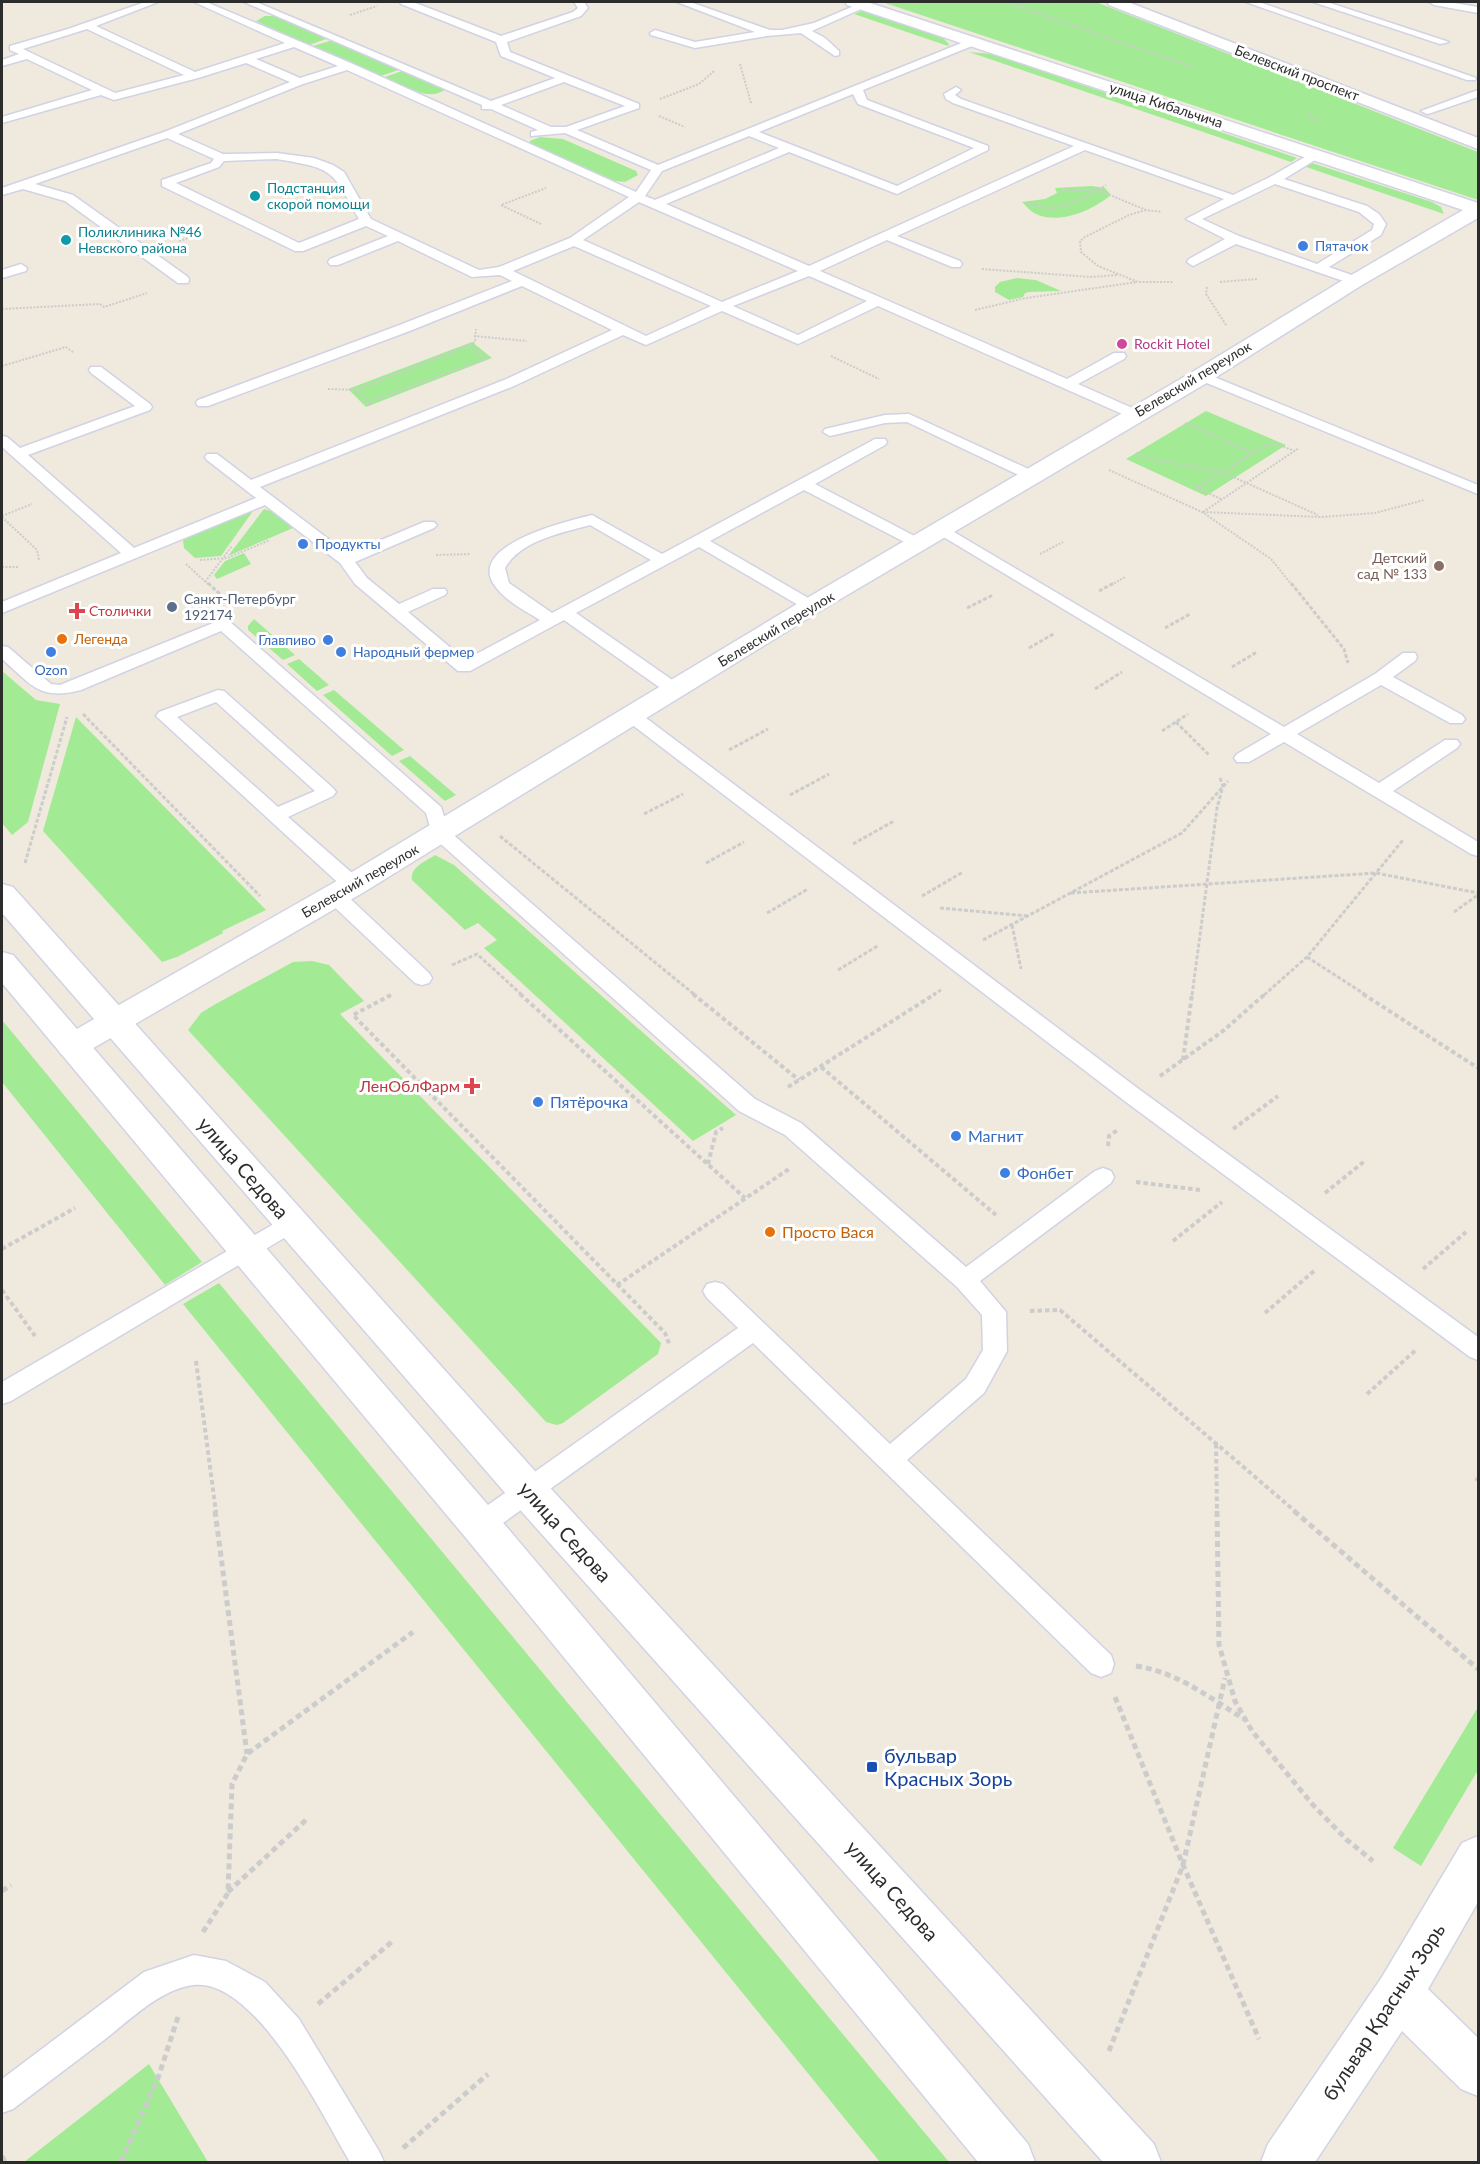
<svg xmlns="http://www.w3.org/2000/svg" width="1480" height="2164" viewBox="0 0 1480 2164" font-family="Lato,sans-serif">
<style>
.green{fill:#a3ea95}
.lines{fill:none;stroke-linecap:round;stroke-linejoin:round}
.lane-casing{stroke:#d2d2e6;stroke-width:3}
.street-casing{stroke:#d2d2e6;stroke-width:3}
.secondary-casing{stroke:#d2d2e6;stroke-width:3}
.path-far3{stroke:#ccc;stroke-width:2;stroke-dasharray:2 1.5;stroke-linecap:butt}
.path-far2{stroke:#ccc;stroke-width:3;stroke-dasharray:4 2;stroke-linecap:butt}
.path-far1{stroke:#ccc;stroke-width:4;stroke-dasharray:4.5 3;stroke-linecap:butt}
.path{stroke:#ccc;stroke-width:5;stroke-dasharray:6 4;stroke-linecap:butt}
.lane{fill:#fff;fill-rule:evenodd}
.street{fill:#fff;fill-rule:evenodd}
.secondary{fill:#fff;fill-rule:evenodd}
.culture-dot{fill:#0f9aa8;stroke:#fff;stroke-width:2}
.shop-dot{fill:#3f7fe0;stroke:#fff;stroke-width:2}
.hotel-dot{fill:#d1479c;stroke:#fff;stroke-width:2}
.education-dot{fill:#8d6e63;stroke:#fff;stroke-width:2}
.service-dot{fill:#5c6f8a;stroke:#fff;stroke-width:2}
.health-dot{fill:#e0444e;stroke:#fff;stroke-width:2}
.food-dot{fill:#e8710a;stroke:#fff;stroke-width:2}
.transit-dot{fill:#1a4fb4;stroke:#fff;stroke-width:2}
.labels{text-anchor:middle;stroke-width:6;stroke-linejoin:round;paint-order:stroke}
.far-street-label{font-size:14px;fill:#2c2c2c;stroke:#fff}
.far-culture-label{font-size:14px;fill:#0d838f;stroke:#fff;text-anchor:start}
.far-shop-label{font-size:14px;fill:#366cbe;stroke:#fff;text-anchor:start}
.far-hotel-label{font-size:14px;fill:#b23c85;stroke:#fff;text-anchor:start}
.far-education-label{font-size:14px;fill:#785e54;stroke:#fff;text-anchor:end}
.far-service-label{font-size:14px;fill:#4e5e75;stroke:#fff;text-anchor:start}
.far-health-label{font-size:14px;fill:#be3a42;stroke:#fff;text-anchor:start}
.far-food-label{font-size:14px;fill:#c56008;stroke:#fff;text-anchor:start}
.health-label{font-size:16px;fill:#be3a42;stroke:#fff;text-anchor:end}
.shop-label{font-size:16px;fill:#366cbe;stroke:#fff;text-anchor:start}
.food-label{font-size:16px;fill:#c56008;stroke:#fff;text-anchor:start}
.near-street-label{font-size:20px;fill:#2c2c2c;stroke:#fff}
.near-transit-label{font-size:20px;fill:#164399;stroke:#fff;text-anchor:start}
</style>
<rect width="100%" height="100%" fill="#efeadd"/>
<path class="green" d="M882 2H1096L1478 152V200Z
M864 10 942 37 949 44 948 46 854 14Z
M265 16H276L329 38 309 45 256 21Z
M333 40 401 69 381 76 313 46Z
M969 52 992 54 1297 158 1291 162Z
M405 70 446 89C428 103 403 85 385 77Z
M540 137 563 139 636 171 638 175 625 182 615 181 530 143V141Z
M1312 163 1432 202 1441 207 1444 214 1306 167Z
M1092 186 1105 188 1111 195C1093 210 1060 225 1036 214 1031 212 1026 206 1022 202L1045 199 1057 193 1055 188Z
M1017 278 1036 280 1061 291 1029 292 1025 293 1023 297 1009 300 995 292V287L1000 282Z
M472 342 492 358 366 407 348 389Z
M1206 411 1286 445 1206 496 1126 459Z
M264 509 271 511 293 528 228 556Z
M253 511 221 556 195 558 184 548 183 541 186 538Z
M244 553 251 564 217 579 214 575 225 561Z
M254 619 295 655 283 660 248 630V626Z
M299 659 329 685 317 691 287 664Z
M2 671 36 700 60 704 28 822 12 835 2 823Z
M334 690 404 750 392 756 323 695Z
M76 717 266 910 222 931 223 933 177 957 162 962 43 831Z
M410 756 456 795 445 801 399 761Z
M435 855 454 865 736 1115 693 1141 484 948 497 940 478 923 465 930 412 880C410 867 425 862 435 855Z
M312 961 329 965 364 1001 340 1014 661 1343 658 1354 563 1423 557 1425 546 1422 188 1030 201 1013 212 1006 293 962Z
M2 1020 202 1262 165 1285 2 1082Z
M219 1283 949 2162H880L183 1304Z
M1478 1707V1770L1421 1866 1393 1848Z
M149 2064 208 2162H24Z"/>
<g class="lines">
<g class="lane-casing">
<path id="lane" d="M145 2H158L96 26 195 72 285 43 194 2H206L353 64 636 192 651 170 565 133 531 136V132L538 130 491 109H482V105L244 2H256L491 101 555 78 501 56 496 42 401 4 400 2H413L501 36 573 12 578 8 574 2H584L588 8 581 16 507 42 510 52 639 104V108L577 130 658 165 969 40H977V44L863 90 867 100 988 146V150L897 194 789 152 666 204 809 266 1074 146 953 103 946 99 944 94 956 87 961 90 955 95 961 99 1233 195 1270 177 1312 153H1320V157L1284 179 1367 206 1379 214 1386 224 1381 235 1329 267 1360 278 1361 281 1355 285 1236 244 1193 266 1187 262 1189 259 1225 239 1186 219 1224 199 1085 150 897 236 960 261 962 264 960 267H952L887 240 820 271 1067 379 1114 353H1124L1126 356 1124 359 1078 384 1139 411 1141 414 1139 417H1129L878 306 798 344 722 311 646 345 623 335 514 386 260 487 348 554 424 522H434L437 525 434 528 355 562 367 578 399 604 433 589H445L447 592 445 595 408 612 465 660 540 620C524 610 503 600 493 583 470 544 568 521 592 515L662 554 875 439H885L887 442 885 445 815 484 924 541 927 544 924 547H914L804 490 710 541 817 603 819 606 817 609H805L699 547 576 613 681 686 684 690 681 694H669L564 620 470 671H458L355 584 340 563 265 505 2 613V602L121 553 2 447V436L7 437 20 448 135 406 91 373 89 370 91 367H101L150 404 152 407 150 410 28 455 134 548 256 498 207 460 205 457 207 454H217L251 480 504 380 612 330 522 286 407 332 208 406H198L196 403 198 400 397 326 512 281 500 275 472 277 398 241 338 265H330L328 262 330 259 388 236 366 226 303 251H295L162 186V180L211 163 214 159 167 138 35 184 73 195 188 277 189 280 188 283H178L65 201 23 189 2 195V188L164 132 290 82 246 63 198 78 114 100 101 95 2 123V117L92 90 27 59 2 66V60L19 54 10 50V46L68 29ZM87 29 184 75 115 93 23 49ZM294 47 338 66 300 78 256 59ZM347 70 629 197 570 238 499 267 479 270 371 219 344 172 333 165 314 158 277 153 223 154 178 134 303 84ZM564 82 625 106 566 127H551L501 105ZM853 94 858 104 974 148 897 186 759 132ZM749 136 779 148 655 200 645 196 662 171ZM277 159C335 169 331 169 359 219L299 243 176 183 219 167 224 161ZM1275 184 1359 212 1374 224 1372 230 1317 264 1239 236 1202 219ZM639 202 798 271 722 302 583 240ZM574 246 711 306 646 336 513 271ZM809 276 867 301 798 335 733 306ZM590 525 651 560 552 613 509 583 505 568C521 540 562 533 590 525Z
M677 2H690L770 30H782L814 23 861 3 870 5 812 31 825 38 839 51V55L835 56 801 33 767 36 695 48 651 35 650 33 655 30 695 42 755 32Z
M1246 2H1259L1476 78 1475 80H1467Z
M1313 2H1327L1449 42 1440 44Z
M1429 2H1448L1478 7V13L1434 5Z
M1478 90V97L1431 113 1427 114 1421 111Z
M21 264 27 268 26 271 2 278V270Z
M1202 372 1478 485V494L1197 379 1195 376Z
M909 414 1037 473 1039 476 1037 479H1027L907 422 885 423 830 436 823 432 825 429 885 415Z
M942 525 1284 727 1375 674 1403 653H1415L1417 657 1415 661 1393 677 1462 715 1465 719 1462 723H1450L1381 685 1297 734 1379 783 1445 740H1457L1460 744 1457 748 1393 791 1478 842V856L1471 854 1284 742 1249 762H1237L1234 758 1237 754 1271 734 937 533 934 530Z
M223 619 229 621 441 807 449 831 755 1099 801 1123 966 1267 1095 1171 1103 1168 1111 1171 1114 1177 1111 1183 980 1281 1006 1312 1007 1351 984 1393 907 1460 1111 1655 1114 1664 1111 1673 1101 1677 1091 1673 753 1343 489 1533 480 1536 471 1533 467 1525 471 1517 738 1328 707 1298 703 1291 707 1284 715 1282 723 1284 890 1444 966 1379 983 1350 982 1315 957 1287 785 1135 739 1111 433 837 426 813 221 631 81 690C39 701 32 685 2 659V646L8 647 51 684 60 685Z
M218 690 224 691 333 788 336 792 333 796 288 817 360 880 363 885 360 890 353 891 346 890 156 716 159 712ZM216 702 315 791 278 807 177 717Z
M632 711 638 712 1140 1090 1478 1337V1360L1470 1357 1126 1102 626 720 623 716 626 712Z
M335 890 342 891 429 973 432 978 429 983 422 985 415 983 328 901 325 896 328 891Z
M291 1214 299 1217 302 1223 299 1229 11 1401 2 1404V1382Z
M194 1955 226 1961 265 1982 299 2019 379 2151 384 2162H350C323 2117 256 1977 193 1985 159 1990 130 2020 104 2040 74 2063 43 2086 13 2109L2 2113V2079L144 1972Z"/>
</g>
<g class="street-casing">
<path id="street" d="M845 2H867L1478 203V218L1362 285 1210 381 820 611 364 892 83 1054 72 1058 61 1054 56 1046 61 1038 342 878 802 601 1194 371 1348 277 1463 210 847 5Z"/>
</g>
<g class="secondary-casing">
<path id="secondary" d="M1107 2H1128L1478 138V149L1109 5Z
M2 884 13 887 542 1479 1154 2144 1161 2162H1103L514 1503 2 913Z
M2 952 13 955 494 1512 1028 2144 1035 2162H978L466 1538 2 983Z
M1478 1836V1902L1428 1989 1478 2038V2096L1461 2089 1402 2031 1315 2162H1261L1268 2144 1382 1977 1462 1843Z"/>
</g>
<path class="path-far3" d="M1005 2 1192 67
M350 15 377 6
M740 64 751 103
M660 99 699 84 714 71
M1305 111 1319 123
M659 116 685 127
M1061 190H1098L1106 185
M1027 202C1052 216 1075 202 1098 190L1146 210 1162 212
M1146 210 1129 215 1085 237 1080 241 1081 252 1098 266 1138 282H1173
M541 224 501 205 546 188
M179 241 201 234
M982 269 1091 277 1118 275
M1220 282 1257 279
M1207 287 1206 294 1226 325
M2 309 100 304 104 307 147 293
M975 310 1026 298 1137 282
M474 336 527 341
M470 345 484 357
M831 356 879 379
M2 366 66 347 74 353
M328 389 356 390 470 345 475 342 476 329
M356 390 369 402
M369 406V402L488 358
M1185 423 1252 453
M1136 453 1151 459 1222 472 1318 515
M1109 470 1202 512 1271 559 1292 585
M1221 499 1197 488 1267 444 1279 445 1295 451
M1203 512 1321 517 1375 513 1424 500
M1203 512 1299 448
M2 516 32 504
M2 517 37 550 39 560
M1040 554 1063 542
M436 555 471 554
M200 560 227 558 270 540
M186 564 209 585
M2 567H19
M205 582 232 546
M1111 585 1125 577"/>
<path class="path-far2" d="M208 583 221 595
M1291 583 1344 649 1348 663
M1099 591 1114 583
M967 608 993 595
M1165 628 1190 614
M1029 648 1055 633
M1232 667 1257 652
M1095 689 1122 672
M83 714 260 896
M1176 722 1209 755
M1162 731 1188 714
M729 750 768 729
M790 795 829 774
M644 814 683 794
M500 836 695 995
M853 844 894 821
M25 863 67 717
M706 863 744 842
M1071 893 1376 873 1478 893
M922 896 963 872
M940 908 1028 916
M1454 912 1478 895
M767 913 808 889
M1012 925 1021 969
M983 940 1182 833 1228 781
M1307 957 1366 995
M452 965 477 954 522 995
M838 970 879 945
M933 995 941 990
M1192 995 1217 808 1223 786 1220 778
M1264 995 1307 957 1403 840"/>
<path class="path-far1" d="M520 994 745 1198
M693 994 799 1080
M1363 994 1478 1068
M391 995 353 1015 665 1333 670 1346
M1183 1060 1192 994
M821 1067 996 1215
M1160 1076 1223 1031 1265 994
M788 1087 935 994
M1233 1129 1278 1096
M1108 1146 1109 1136 1119 1129
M708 1164 716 1132 723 1128
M1136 1182 1200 1190
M1325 1193 1366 1160
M1173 1241 1222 1202
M2 1249 75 1208
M1423 1269 1466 1232
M617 1285 789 1169
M2 1290 35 1336
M1030 1311 1060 1310 1296 1512
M1265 1313 1314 1271
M196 1361 216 1512
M1367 1394 1417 1349
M1216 1444 1217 1512
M1476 1481 1478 1478"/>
<path class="path" d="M215 1511 247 1754
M1217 1511 1219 1645 1235 1701 1252 1731 1313 1805 1347 1840 1373 1861
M1294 1511 1478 1669
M1136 1666C1177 1672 1210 1698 1244 1719
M1115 1697 1183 1865 1259 2039
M2 1891 11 1885
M228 1892 308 1818
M203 1932 228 1893 232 1784 247 1754 413 1632
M318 2004 394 1940
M1109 2051 1183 1865 1225 1678
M403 2148 488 2074
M2 2156 5 2162
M121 2162 158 2078 178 2017"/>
<use href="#lane" class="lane"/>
<use href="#street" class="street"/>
<use href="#secondary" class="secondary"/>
</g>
<g class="culture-dot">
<circle cx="255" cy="196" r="6"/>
<circle cx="66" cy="240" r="6"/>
</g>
<g class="shop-dot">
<circle cx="1303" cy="246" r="6"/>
<circle cx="303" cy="544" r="6"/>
<circle cx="328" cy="640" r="6"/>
<circle cx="51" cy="652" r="6"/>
<circle cx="341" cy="652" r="6"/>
<circle cx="538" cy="1102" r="6"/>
<circle cx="956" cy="1136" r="6"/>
<circle cx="1005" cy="1173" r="6"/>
</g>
<circle class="hotel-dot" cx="1122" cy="344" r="6"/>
<circle class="education-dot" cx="1439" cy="566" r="6"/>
<circle class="service-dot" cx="172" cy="607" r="6"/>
<g class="health-dot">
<path d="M74 602h6v6h6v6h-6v6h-6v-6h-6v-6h6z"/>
<path d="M469 1077h6v6h6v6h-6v6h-6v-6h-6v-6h6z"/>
</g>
<g class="food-dot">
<circle cx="62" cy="639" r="6"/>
<circle cx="770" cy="1232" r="6"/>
</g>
<rect class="transit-dot" x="866" y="1761" width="12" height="12" rx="3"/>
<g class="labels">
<g class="far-street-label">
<text transform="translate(1297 73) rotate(21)" y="5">Белевский проспект</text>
<text transform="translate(1166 105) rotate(18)" y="5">улица Кибальчича</text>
<text transform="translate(1193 379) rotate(-31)" y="5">Белевский переулок</text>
<text transform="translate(776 629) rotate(-31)" y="5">Белевский переулок</text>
<text transform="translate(360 881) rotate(-30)" y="5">Белевский переулок</text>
</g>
<g class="far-culture-label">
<text x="267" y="193">Подстанция<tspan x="267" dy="16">скорой помощи</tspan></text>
<text x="78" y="237">Поликлиника №46<tspan x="78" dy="16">Невского района</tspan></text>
</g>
<g class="far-shop-label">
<text x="1315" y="251">Пятачок</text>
<text x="315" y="549">Продукты</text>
<text x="316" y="645" text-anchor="end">Главпиво</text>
<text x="353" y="657">Народный фермер</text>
<text x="51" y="675" text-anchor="middle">Ozon</text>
</g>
<g class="far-hotel-label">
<text x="1134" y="349">Rockit Hotel</text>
</g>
<g class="far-education-label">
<text x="1427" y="563">Детский<tspan x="1427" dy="16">сад № 133</tspan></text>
</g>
<g class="far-service-label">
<text x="184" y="604">Санкт-Петербург<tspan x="184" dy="16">192174</tspan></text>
</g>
<g class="far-health-label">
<text x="89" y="616">Столички</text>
</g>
<g class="far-food-label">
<text x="74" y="644">Легенда</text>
</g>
<g class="health-label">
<text x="460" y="1092">ЛенОблФарм</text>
</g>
<g class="shop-label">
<text x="550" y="1108">Пятёрочка</text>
<text x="968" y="1142">Магнит</text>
<text x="1017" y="1179">Фонбет</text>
</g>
<g class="food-label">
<text x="782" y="1238">Просто Вася</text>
</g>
<g class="near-street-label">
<text transform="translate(243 1168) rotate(49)" y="7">улица Седова</text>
<text transform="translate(565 1532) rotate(48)" y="7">улица Седова</text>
<text transform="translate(892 1891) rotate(48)" y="7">улица Седова</text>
<text transform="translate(1384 2012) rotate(-57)" y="7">бульвар Красных Зорь</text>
</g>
<g class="near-transit-label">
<text x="884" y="1763">бульвар<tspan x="884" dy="23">Красных Зорь</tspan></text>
</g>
</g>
<rect width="1480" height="2164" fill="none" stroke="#2c2c2c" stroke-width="6"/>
</svg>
